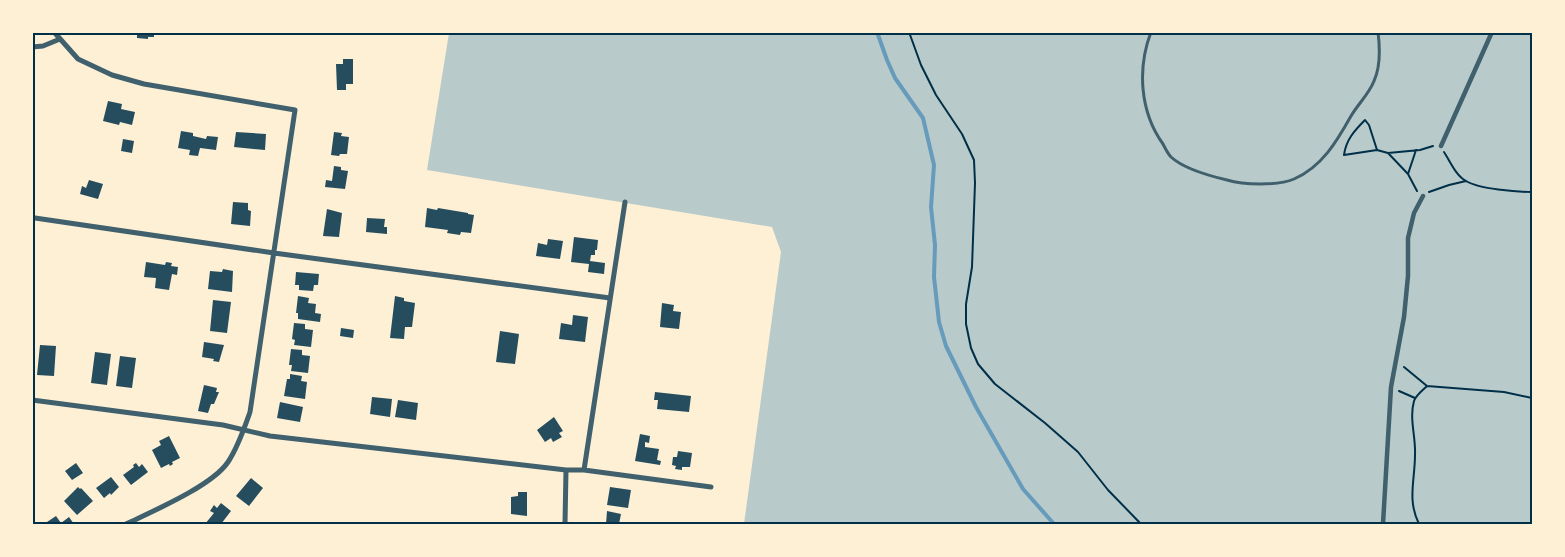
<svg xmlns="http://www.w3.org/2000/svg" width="1565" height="557" viewBox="0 0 1565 557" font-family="Jost,sans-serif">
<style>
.green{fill:#b9caca}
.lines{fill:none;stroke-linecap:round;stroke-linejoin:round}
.stream{stroke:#669bbc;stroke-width:4}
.building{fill:#264d5e}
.path{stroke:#003049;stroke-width:2}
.service{stroke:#3f606c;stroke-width:3}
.pedestrian{stroke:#3f606c;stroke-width:4.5}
.minor{stroke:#3f606c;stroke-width:5}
.neatline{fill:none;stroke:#003049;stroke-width:2}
</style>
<rect width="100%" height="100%" fill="#fdf0d5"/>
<path class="green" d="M449 33H1532V524H744L781 252 772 227 427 170Z"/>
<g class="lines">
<path class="stream" d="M877 32 887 60 895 78 923 118 934 165 931 207 935 245 934 277 939 322 946 346 976 407 1023 489 1054 524"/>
</g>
<path class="building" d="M137 32H154V37H148V39L137 38Z
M343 59H353V84H346V90H337L336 64H343Z
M108 101 122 104 121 109 135 112 132 125 120 122 119 125 103 121Z
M181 131 193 133V136L206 139 207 136 218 137 216 150 200 148 198 156 189 155 190 150 178 148Z
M236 132 266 134 265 150 234 147Z
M334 132 342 133 341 136 349 137 347 154H340L339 156 331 155Z
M123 139 134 141 132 153 121 151Z
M334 166 341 167V170L348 171 345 189 325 187 326 180 332 181Z
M89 180 103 184 98 199 80 194 82 186 86 188Z
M233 202 248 203V210L251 211 250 226 231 224Z
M427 208 437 210 438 208 468 213V214L474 215 471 233 461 232 460 235 447 233 448 230 425 227Z
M327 209 342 213 339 237 323 236Z
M367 218 385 219 384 227H387V234L366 232Z
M574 237 598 240 597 250H595V255H591L590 261 605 263 604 274 588 272 589 264 571 262Z
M548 239 563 241 560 259 536 256 538 243 547 245Z
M146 262 165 265 166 262 172 263 171 266 178 267 177 275 172 274 169 290 155 288 156 278 144 277Z
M223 269 233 271 232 292 208 289 210 271 222 272Z
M296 272 319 274 318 285H314L313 291 299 290V285H295Z
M298 296 309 298 308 303 316 304 315 313 321 314 320 322 298 319V313H296Z
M395 296 404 298V301L415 303 412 327H405L404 339 390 338Z
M213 300 231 302 227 333 210 331Z
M662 303 674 305 673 311 681 312 679 329 660 327Z
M573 315 588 317 585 342 559 339 561 323 572 325Z
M294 323 305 324V329L313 330 311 347 294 345 295 340 292 339Z
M341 328 354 330 353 338 340 336Z
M500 331 519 334 515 364 496 362Z
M204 342 224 345 219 362 213 361 214 359 202 357Z
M40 345 56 346 54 376 37 375Z
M291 349 302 350V355L310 356 308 373 291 371 292 365H289Z
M95 352 111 354 107 385 91 383Z
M120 356 136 358 132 388 116 386Z
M290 374 302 376 301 381 307 382 305 399 284 396 287 379H290Z
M204 385 217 388 216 392H219L214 404H211L208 413 198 411Z
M655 392 691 396 689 412 657 409 658 400H654Z
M372 397 392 399 390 417 370 414Z
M398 400 418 403 416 420 395 417Z
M280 402 303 407 300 422 277 418Z
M554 417 563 431 559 433 562 437 553 442 551 438 545 442 537 430Z
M640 434 650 436 649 443 645 442V447L659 449 657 460 661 461 660 465 635 461Z
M169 436 180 458 172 462 173 464 170 466 169 464 161 468 152 450 161 445 159 441Z
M678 451 692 453 690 467H682V470L675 469 676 466 672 465 673 457H677Z
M76 463 83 473 72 480 65 471Z
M136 463 139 467 142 464 148 472 131 485 123 475 134 467 133 465Z
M111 477 119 487 111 495 110 493 104 498 96 488Z
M251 478 263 488 249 506 236 496Z
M78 487 80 489 81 488 93 501 77 515 64 501Z
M610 487 631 490 628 508 607 505Z
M518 492H527V516L511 514V497L518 496Z
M221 503 231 511 221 524H205L214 513 210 511 214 505 217 508Z
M607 511 621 514 619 524H606Z
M56 516 61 523 69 517 74 524H44Z"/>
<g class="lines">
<path class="path" d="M909 32 921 65 936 95 962 134 974 160 975 183 972 267 966 304V324L971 348 978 364 995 384 1045 423 1078 452 1108 490 1141 524
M1365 120 1369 125 1377 150 1344 155C1346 140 1354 131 1365 120Z
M1377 150 1388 153 1420 150 1433 146
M1444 152C1450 161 1456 176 1466 181 1479 189 1517 192 1532 192
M1388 153 1408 174 1417 191
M1408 174 1416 150
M1429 192 1449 185 1466 181
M1404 367 1427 386
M1399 391 1415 398
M1419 524C1407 500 1415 480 1415 455 1416 437 1409 419 1414 401 1416 395 1423 390 1427 386L1504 392 1532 398"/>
<path class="service" d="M1151 32C1137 69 1140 112 1163 144 1165 148 1168 154 1171 157 1184 169 1210 176 1227 180 1243 185 1278 186 1294 179 1322 167 1337 141 1351 116 1358 104 1369 94 1374 81 1381 66 1380 48 1378 32"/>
<path class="pedestrian" d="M1441 146 1492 32
M1383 524 1391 387 1404 317 1408 276V238L1414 213 1423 196"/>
<path class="minor" d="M54 32 78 59 112 75 144 84 295 110 250 412C244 429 238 447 228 462 212 486 153 511 126 524
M32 47 43 46 60 39
M35 218 274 253 610 298
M32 400 223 425 270 436 566 470H584L711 487
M584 470 625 202
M565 524 566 470"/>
</g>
<rect width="1565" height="557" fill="none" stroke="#fdf0d5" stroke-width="68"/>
<rect x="34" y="34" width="1497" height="489" class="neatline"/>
</svg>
